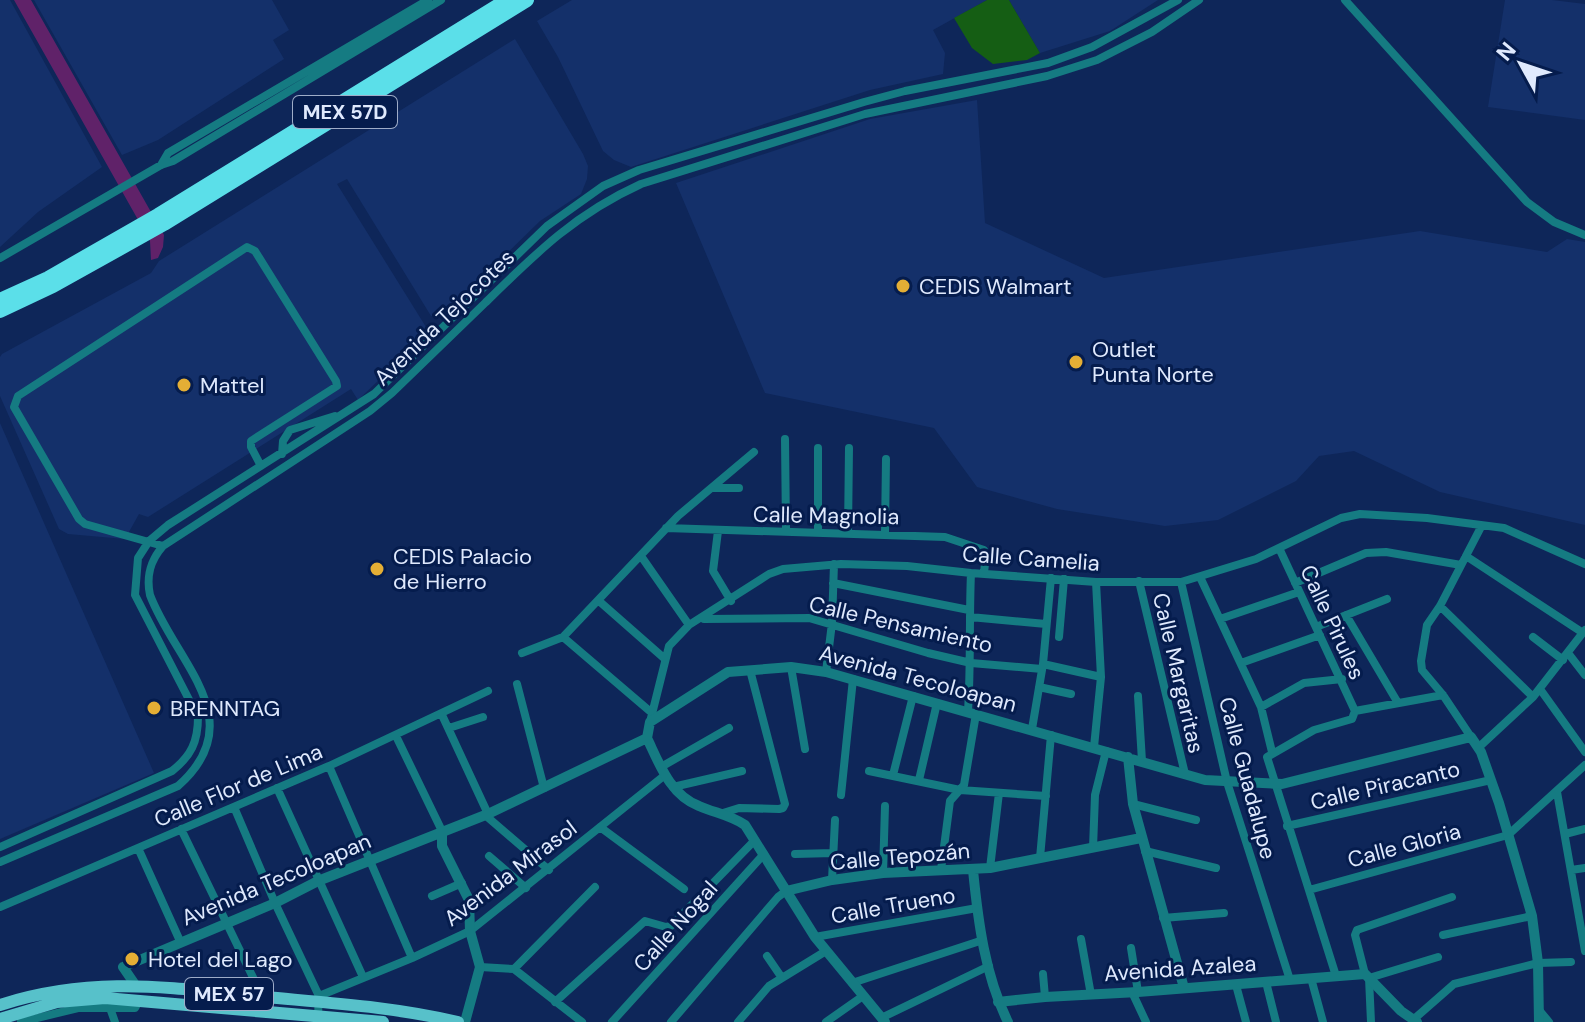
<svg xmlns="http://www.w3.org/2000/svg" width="1585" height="1022" viewBox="0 0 1585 1022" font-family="'DM Sans',sans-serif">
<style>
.built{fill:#14306a}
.green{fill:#155e14}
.water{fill:#602269}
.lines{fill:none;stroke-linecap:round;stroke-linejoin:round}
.minor{stroke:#157b82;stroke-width:8}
.tertiary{stroke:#157b82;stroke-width:10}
.primary{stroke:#57c1ca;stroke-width:12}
.motorway{stroke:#5bdfe9;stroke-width:14}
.poi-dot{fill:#e4ae35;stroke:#051c4d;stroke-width:3}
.labels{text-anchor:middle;stroke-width:6;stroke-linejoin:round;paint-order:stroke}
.shield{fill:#051c4d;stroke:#9eacc8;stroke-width:2}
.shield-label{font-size:20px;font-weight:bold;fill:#dfe9fd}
.poi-label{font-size:22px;fill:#dfe9fd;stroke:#051c4d;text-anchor:start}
.street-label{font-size:22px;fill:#dfe9fd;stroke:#051c4d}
</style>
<rect width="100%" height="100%" fill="#0e2659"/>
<path class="built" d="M0 0H10L102 167 38 212 0 247Z
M34 0H272L289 30 273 40 284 59 158 140 122 155Z
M572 0H987L933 30 945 53 943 74 870 90 631 167 614 160 603 151 558 57 537 21Z
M1009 0H1158L1110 31 1040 53Z
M1505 0H1552L1585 4V120L1488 107Z
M515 39 583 154 588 166 587 179 581 194 540 221 441 318 431 316 347 179 337 184 426 327 424 337 358 400 351 389 148 517 139 514 125 539 68 534 59 529 0 396V357L2 354 151 273 159 261Z
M977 100 985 223 1104 278 1420 231 1547 252 1567 239 1585 242V525L1440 492 1354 451 1319 456 1296 481 1218 520 1165 526 1057 509 977 487 934 428 765 393 676 183 870 119Z
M0 423 154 773 0 839Z"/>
<path class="green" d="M987 0H1009L1040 53 1027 60 993 64 972 48 954 18Z"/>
<path class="water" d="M14 0H31L164 235 163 247 158 258 151 260 150 241Z"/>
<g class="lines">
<path class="minor" d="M1345 0 1527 202 1554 222 1585 235
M161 165 168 153 428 0
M0 258 161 165 173 161 441 0
M785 439 786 531
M282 454 283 441 290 430 335 416
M713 488H739
M666 528 945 537 984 550 986 554 984 573
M718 531 713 571 731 601
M818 532V448
M848 533 849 448
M885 533 886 459
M163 546 85 524 79 519 14 407 18 396 247 247 255 251 336 381 337 386 251 441V447L261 466
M1279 548 1355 711
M641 556 689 625
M1466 556 1583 633
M1200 577 1261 707 1272 752
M1139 581 1185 774
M1181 582 1227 782 1290 980
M833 583 969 610
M1295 583 1366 553 1386 552 1461 565
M599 601 665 659
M1440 606 1533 697
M1346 615 1398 703
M970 617 1046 624
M704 619 809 618 928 653 971 663 1042 669
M1220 619 1299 592
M1316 627 1387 599
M563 637 652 713
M1059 637 1064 579
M1533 637 1563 660
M522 653 563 637 678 516 754 452
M1568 653 1585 675
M1241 663 1320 635
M1043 664 1101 677
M791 667 805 749
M826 672 832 623 834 564
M517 684 544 788
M1039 687 1071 694
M1540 689 1585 752
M1138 696 1142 761
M1261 707 1304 683 1342 679
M968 711C971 665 969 619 971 573
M442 715 488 814
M650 722 669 646 689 625 769 574 783 569 841 564 907 566 971 573 1096 582H1181L1256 559 1341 518 1360 514 1427 518 1504 528 1585 564
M449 728 483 717
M1032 729 1043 664 1051 578
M396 736 442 831
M1471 737 1443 695 1422 670 1421 661 1427 625 1440 606 1481 527
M1094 747 1101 677 1096 582
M1478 748 1533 697 1585 630
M329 766 412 958
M661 767 729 728
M869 771 960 790 1046 796
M893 775 913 696
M919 780 937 703
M673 787 742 771
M277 788 363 977
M1557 792 1585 951
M841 795 853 679
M1133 804 1196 820
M234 807 275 903 319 996 318 1015
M723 813 739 808 779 809 783 808 785 804 750 670
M485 815 549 870
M1287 826 1491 780
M600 827 684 889
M181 829 262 996
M1565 834 1585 829
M0 847 172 771C191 756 198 742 198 717L135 595 138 558 149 541 168 525 374 394 547 226 603 186 639 170 864 102 905 91 1048 63 1092 47 1178 0
M138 848 180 941
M1093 848 1095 795 1106 751
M1145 851 1216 868
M795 854 833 853
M489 856 526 888
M1040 858 1051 735
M0 862 178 786C253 720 175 662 150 595 146 576 150 561 163 546L370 411 392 393C423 363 454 333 485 303 536 253 575 214 641 184L865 114 1047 76 1097 60 1152 32 1199 0
M990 868 999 793
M941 870 950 801 964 785 976 714
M1571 870 1585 868
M883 873 885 806
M832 880 835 820
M1309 890 1508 835 1585 765
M432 896 462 883
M0 907 329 766 488 691
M1163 918 1224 913
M1443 935 1532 916
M815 937 977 908
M1081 939 1091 995
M1131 948 1138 992
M767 956 782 978
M480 967 514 969 582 1022
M514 969 595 887
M1043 974 1045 997
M1365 974 1355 935 1357 930 1452 897
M1336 976 1267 757 1314 730 1352 719 1355 711 1443 695
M1311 978 1323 1022
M1266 982 1276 1022
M852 983 983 940
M1236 985 1246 1022
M1132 992 1146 1022
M319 996 412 958 470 931 665 775
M555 1002 645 921 666 927 671 926 755 840
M110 1008 115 1022
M1539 1010 1549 1022
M881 1018 989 966
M1414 1019 1454 984 1538 963 1571 962
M21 1022 78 1008H135L139 1001
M612 1022 764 854
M671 1022 778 897 786 891
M738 1022 769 986 826 951
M826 1022 863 996
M1371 1022 1369 978 1438 957"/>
<path class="tertiary" d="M647 738 650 722 728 672 791 667 826 672 1205 780 1282 784 1471 737 1481 752 1499 803 1532 916 1538 963 1539 1022
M647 738C659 763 670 795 699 806 715 813 730 815 745 825L815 937 885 1022
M1128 757 1133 804 1184 988
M442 831V846L469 900 470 931 480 967 465 1022
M973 870C978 921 985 976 1008 1022
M786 891 832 880 883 873 990 868 1141 838
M123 967 275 903 318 881 488 814 647 738
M123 967 136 986
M998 1002 1045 997 1138 992 1365 974 1401 1011 1417 1022"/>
<path class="primary" d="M0 1005C94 975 170 988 265 997 330 1003 395 1007 458 1022
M0 1019 57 1002 105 998 383 1022"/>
<path class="motorway" d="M0 300 48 278 158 215 507 0
M0 311 53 286 164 224 527 0"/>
</g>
<g class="poi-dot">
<circle cx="903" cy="286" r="8"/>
<circle cx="1076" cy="362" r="8"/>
<circle cx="184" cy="385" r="8"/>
<circle cx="377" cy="569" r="8"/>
<circle cx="154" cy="708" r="8"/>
<circle cx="132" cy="959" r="8"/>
</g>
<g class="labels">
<g class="shield">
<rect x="293" y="96" width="104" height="32" rx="6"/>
<rect x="185" y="978" width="88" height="32" rx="6"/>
</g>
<g class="shield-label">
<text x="345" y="119">MEX 57D</text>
<text x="229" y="1001">MEX 57</text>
</g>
<g class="poi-label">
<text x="919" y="294">CEDIS Walmart</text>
<text x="1092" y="357">Outlet<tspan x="1092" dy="25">Punta Norte</tspan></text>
<text x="200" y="393">Mattel</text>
<text x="393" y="564">CEDIS Palacio<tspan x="393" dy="25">de Hierro</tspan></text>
<text x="170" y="716">BRENNTAG</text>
<text x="148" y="967">Hotel del Lago</text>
</g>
<g class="street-label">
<text transform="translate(444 317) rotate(-44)" y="8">Avenida Tejocotes</text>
<text transform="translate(826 515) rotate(1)" y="8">Calle Magnolia</text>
<text transform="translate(1031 558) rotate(4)" y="8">Calle Camelia</text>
<text transform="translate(1333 622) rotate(65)" y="8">Calle Pirules</text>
<text transform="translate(901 624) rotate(13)" y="8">Calle Pensamiento</text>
<text transform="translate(1179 673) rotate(77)" y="8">Calle Margaritas</text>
<text transform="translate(918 678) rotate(15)" y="8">Avenida Tecoloapan</text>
<text transform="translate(1248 778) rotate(75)" y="8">Calle Guadalupe</text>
<text transform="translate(238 785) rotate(-23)" y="8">Calle Flor de Lima</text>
<text transform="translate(1385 785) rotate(-13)" y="8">Calle Piracanto</text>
<text transform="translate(1404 845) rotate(-15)" y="8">Calle Gloria</text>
<text transform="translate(900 856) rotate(-5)" y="8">Calle Tepozán</text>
<text transform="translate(510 873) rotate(-37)" y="8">Avenida Mirasol</text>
<text transform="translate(276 879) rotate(-23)" y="8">Avenida Tecoloapan</text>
<text transform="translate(893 905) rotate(-10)" y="8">Calle Trueno</text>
<text transform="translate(675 926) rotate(-48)" y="8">Calle Nogal</text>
<text transform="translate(1180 968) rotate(-4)" y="8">Avenida Azalea</text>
</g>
</g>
<g transform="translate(1521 64) rotate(310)" stroke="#051c4d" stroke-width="6" paint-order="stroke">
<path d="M0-6L14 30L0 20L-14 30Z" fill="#dfe9fd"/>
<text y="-12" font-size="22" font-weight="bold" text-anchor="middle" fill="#dfe9fd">N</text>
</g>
</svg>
